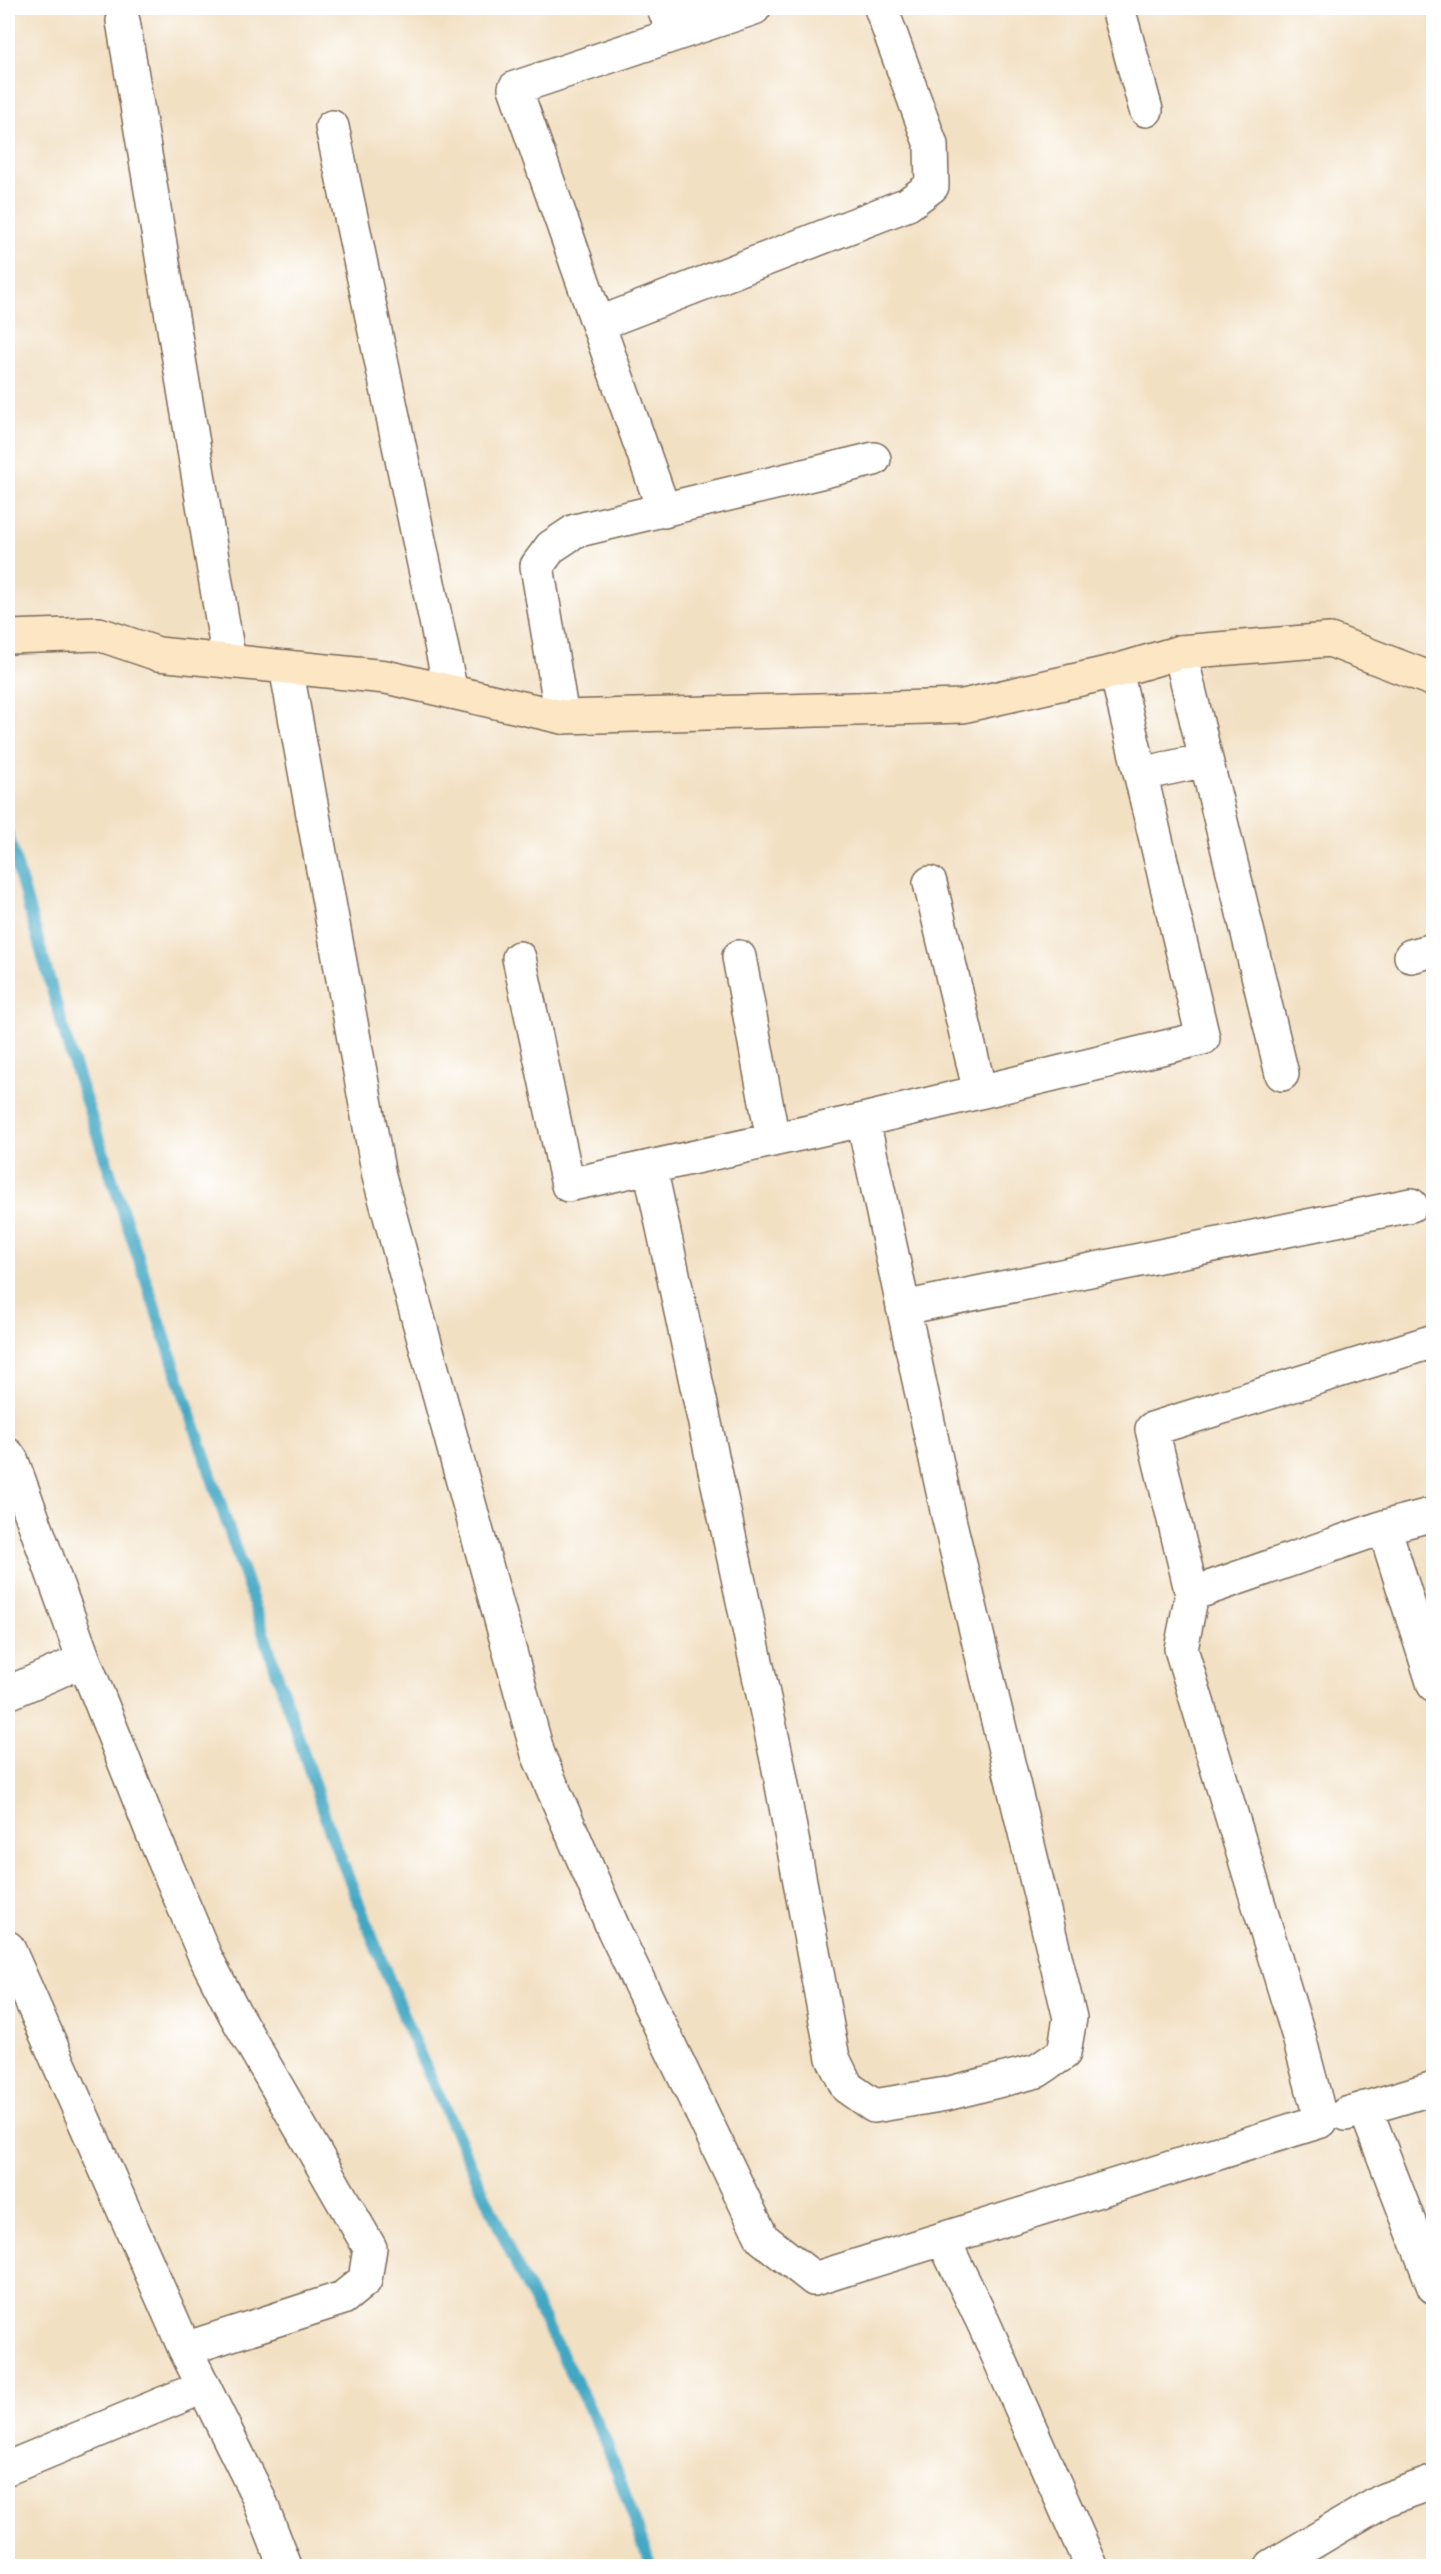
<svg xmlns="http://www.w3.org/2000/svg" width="1441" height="2574" viewBox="0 0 1441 2574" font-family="Alegreya,serif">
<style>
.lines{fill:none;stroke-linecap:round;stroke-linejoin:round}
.stream{stroke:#43a7c3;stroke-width:12}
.street-casing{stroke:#7b6a58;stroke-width:36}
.secondary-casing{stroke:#7b6a58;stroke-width:36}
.street{stroke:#fff;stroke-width:33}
.secondary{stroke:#fce6c4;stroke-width:33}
</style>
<rect width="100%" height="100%" fill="#fff"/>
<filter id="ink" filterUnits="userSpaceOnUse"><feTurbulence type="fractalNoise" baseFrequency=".0167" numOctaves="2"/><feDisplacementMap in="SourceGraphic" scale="12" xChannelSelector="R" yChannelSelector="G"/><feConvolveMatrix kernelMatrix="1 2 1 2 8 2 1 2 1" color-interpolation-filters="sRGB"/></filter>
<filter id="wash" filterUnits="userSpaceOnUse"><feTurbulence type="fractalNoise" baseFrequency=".008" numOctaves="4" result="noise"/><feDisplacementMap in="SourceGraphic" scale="24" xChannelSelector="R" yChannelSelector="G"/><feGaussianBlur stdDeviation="1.35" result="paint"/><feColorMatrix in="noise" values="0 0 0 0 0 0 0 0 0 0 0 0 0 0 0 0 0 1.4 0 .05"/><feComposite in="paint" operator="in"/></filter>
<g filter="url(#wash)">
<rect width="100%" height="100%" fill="#f2e0c3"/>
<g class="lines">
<path class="stream" d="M8 835 71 1056 328 1826 411 2035 523 2279 605 2439 651 2566"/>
</g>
</g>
<g filter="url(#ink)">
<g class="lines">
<g class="street-casing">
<path id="street" d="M664 8 674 34
M754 8 515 88 598 324 908 204 932 186 931 145 881 8
M1118 8 1146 110
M123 21 229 661
M332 127 451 692
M598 324 664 511
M1180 652 1282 1074
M286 667 379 1176 538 1754 614 1930 762 2238 814 2279 1321 2121 1299 2037 1181 1649 1192 1594 1152 1429 1434 1341
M562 717 537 566 551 547 575 531 874 459
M1141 774 1206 760
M930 883 980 1092
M1411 956 1434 950
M739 957 773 1140
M519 958 568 1185 863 1120 948 1515 1070 2018 1064 2053 1037 2071 946 2094 874 2106 847 2087 833 2058 778 1764 650 1167
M863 1120 1203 1038 1116 671
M903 1308 1411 1205
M8 1455 12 1461 84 1660 153 1834 205 1956 235 2014 370 2248 365 2280 343 2298 185 2349
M1384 1527 1434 1514
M1192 1594 1384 1527 1434 1685
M8 1693 84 1660
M8 1948 185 2349 257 2494 285 2566
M1365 2108 1434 2287
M1346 2114 1434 2088
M943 2239 985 2326 1091 2566
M8 2468 203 2387
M1272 2566 1384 2500 1434 2482"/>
</g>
<g class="secondary-casing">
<path id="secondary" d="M8 637 99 634 158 654 386 677 562 717 963 706 1116 671 1180 652 1330 640 1434 680"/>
</g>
<use href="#street" class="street"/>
<use href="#secondary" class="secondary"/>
</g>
</g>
<rect width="1441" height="2574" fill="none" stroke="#fff" stroke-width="30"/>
</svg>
